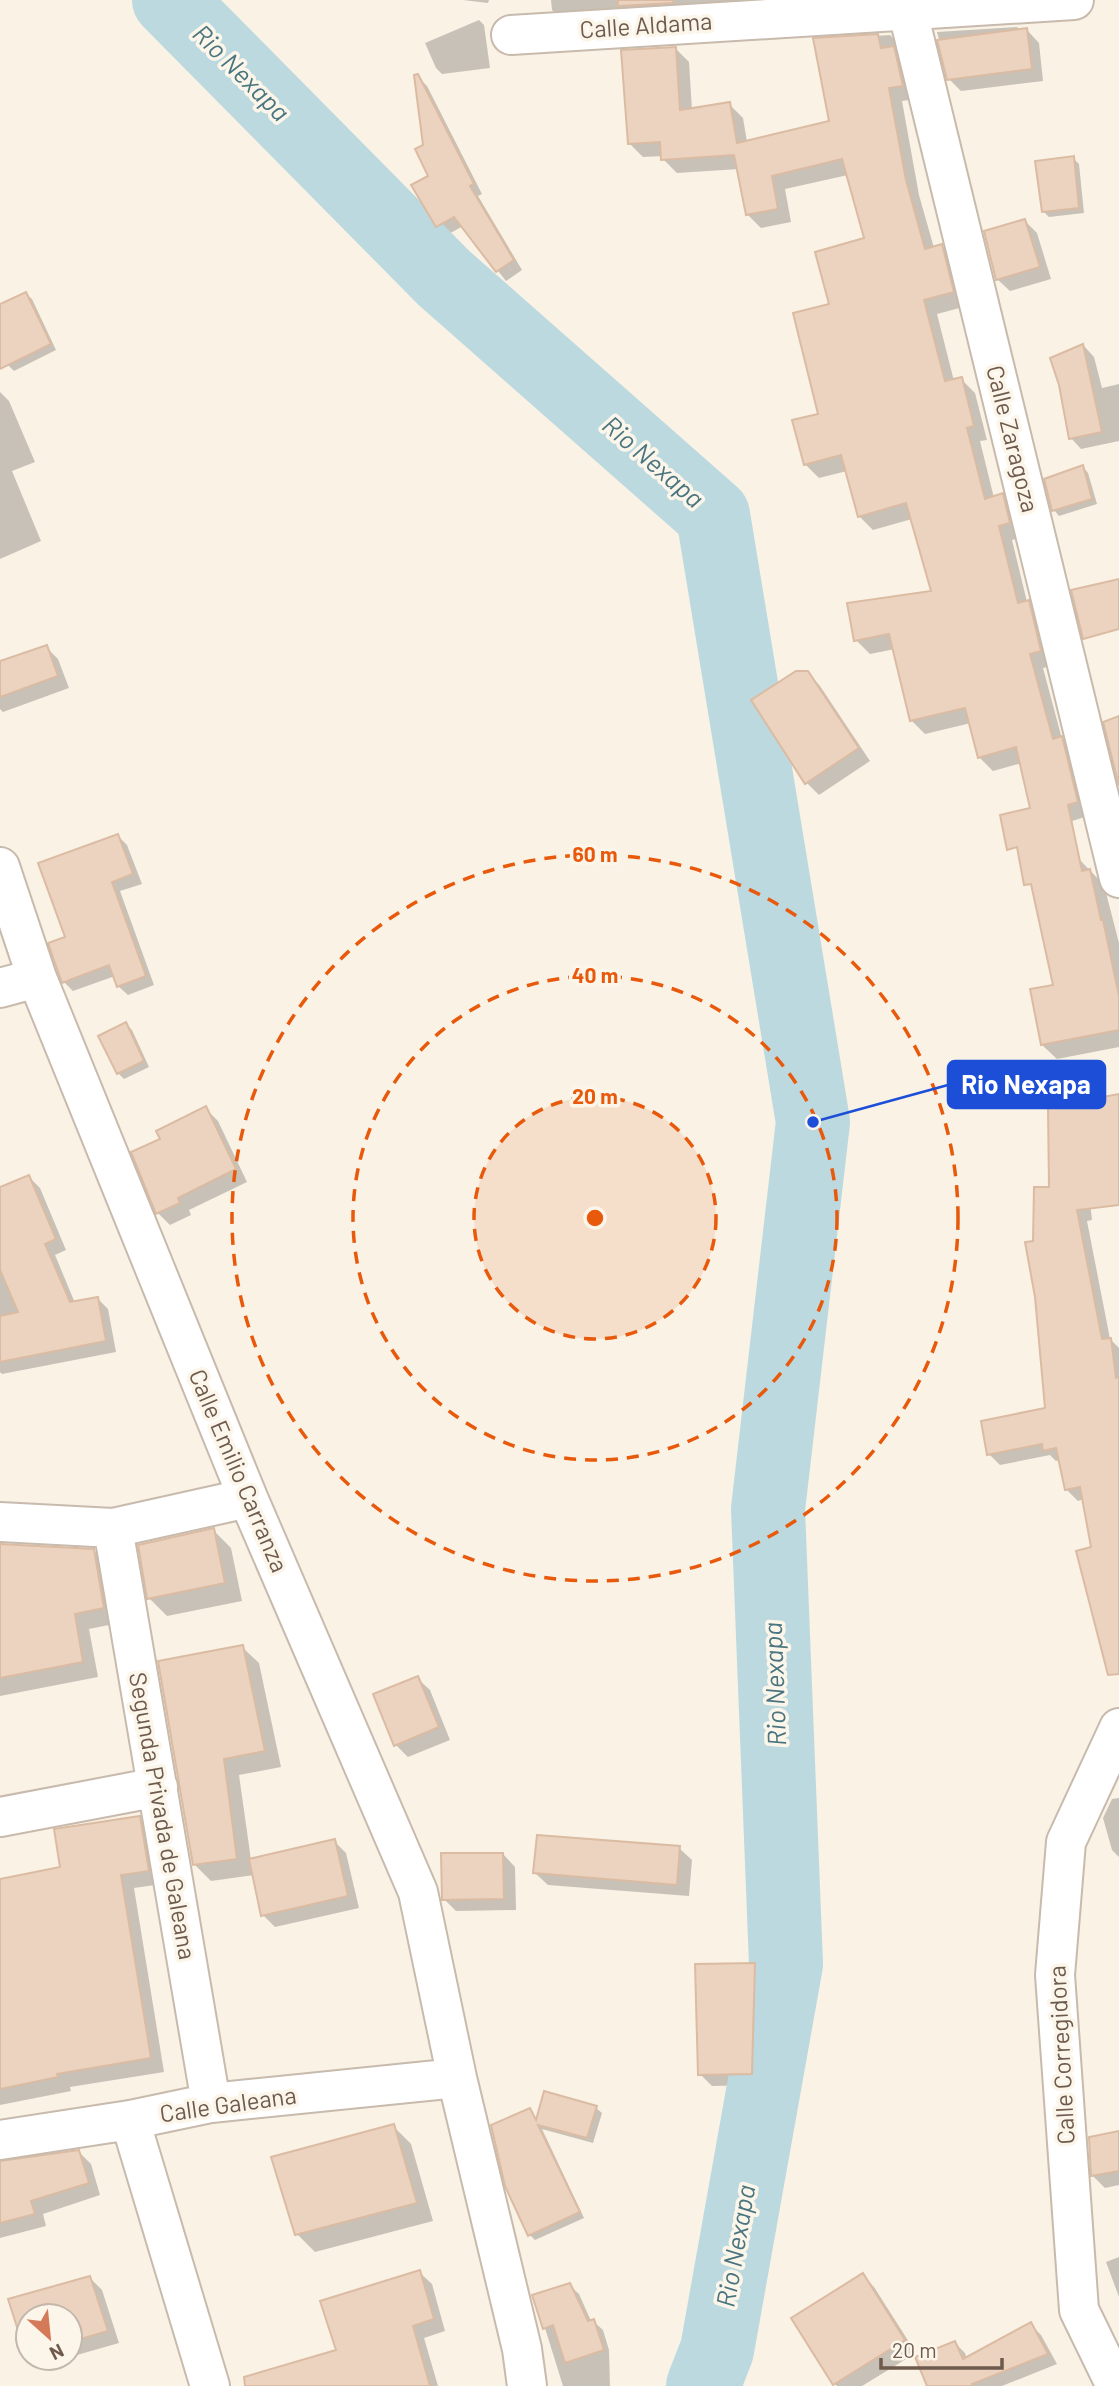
<svg xmlns="http://www.w3.org/2000/svg" width="1119" height="2386" viewBox="0 0 1119 2386" font-family="Barlow,sans-serif">
<style>
.shadow{fill:#0003}
.lines{fill:none;stroke-linecap:round;stroke-linejoin:round}
.river{stroke:#bcd9e0;stroke-width:74}
.building{fill:#ebd3c0;stroke:#dbbba2;stroke-width:2}
.street-casing{stroke:#c8baac;stroke-width:42}
.street{stroke:#fff;stroke-width:38}
.ring{fill:none;stroke:#e8590c;stroke-width:3.5;stroke-dasharray:12 9}
.labels{text-anchor:middle;stroke-width:7;stroke-linejoin:round;paint-order:stroke}
.street-label{font-size:24px;fill:#6e5b4d;stroke:#fcf6ea}
.water-label{font-size:26px;font-style:italic;fill:#4a747f;stroke:#fcf6ea}
.centre{fill:#e8590c;stroke:#fcf6ea;stroke-width:3.5}
.ring-label{font-size:21px;text-anchor:middle;font-weight:bold;fill:#e8590c;stroke:#fcf6ea;stroke-width:7;stroke-linejoin:round;paint-order:stroke}
.leader{fill:none;stroke:#1d4ed8;stroke-width:2.5}
.callout-dot{fill:#1d4ed8;stroke:#fcf6ea;stroke-width:2.5}
.callout{fill:#1d4ed8;stroke:#1d4ed8;stroke-width:2.5}
.callout-label{font-size:26px;text-anchor:middle;font-weight:bold;fill:#fff}
</style>
<rect width="100%" height="100%" fill="#f9f2e5"/>
<path class="shadow" d="M463 0H489L488 3Z
M551 0H904L567 25 552 10Z
M479 20 484 25 490 68 442 74 436 68 425 43Z
M1017 27 1021 31 1027 30 1039 43 1043 81 961 91 949 79 937 32Z
M890 35 904 49 916 99 902 101 919 195 934 248 941 246 955 260 967 306 937 314 954 381 961 379 975 393 987 440 980 441 994 498 1002 495 1016 509 1023 537 1012 540 1027 602 1042 616 1054 665 1043 668 1062 739 1075 752 1091 815 1047 829 1022 763 993 771 979 757 971 723 925 734 911 720 895 649 870 654 856 640 933 592 912 519 873 530 859 516 847 471 819 478 805 464 820 415 831 305 866 239 848 175 785 189 791 222 761 228 747 214 739 169 677 173 663 159V156L643 157 629 143 675 48 689 62 692 110 729 104 743 118 747 142 831 123 815 40Z
M417 76 427 86 482 194 478 196 522 270 506 281 463 226 447 235 438 226 413 185 430 177Z
M1073 158 1079 164 1084 213 1049 217 1043 211Z
M1025 221 1037 233 1051 279 1010 291 997 279Z
M26 294 32 299 56 350 14 371 8 365 0 348V306Z
M1084 346 1094 357 1102 388 1119 384V441L1081 449 1071 438 1061 384 1052 359Z
M0 392 9 401 35 462 12 471 41 541 0 559Z
M1083 467 1088 473 1097 504 1059 516 1054 510Z
M46 647 58 659 69 688 3 712 0 709V663Z
M808 673 820 686 870 761 819 795 807 783Z
M118 836 127 845 142 884 120 891 154 985 128 995 118 986 115 976 73 991 64 982 67 938Z
M1079 859 1104 885 1119 943V1047L1057 1059 1042 1045Z
M126 1024 132 1030 149 1067 124 1079 118 1073Z
M206 1109 218 1121 247 1182 189 1210 191 1215 170 1225 158 1213 134 1153 162 1140Z
M1069 1113 1081 1124 1092 1220 1087 1221 1110 1339 1119 1348V1652L1093 1549 1084 1499 1078 1501 1067 1490 1060 1460 1056 1461 1050 1455 1000 1465 989 1454 1047 1409 1035 1242 1051 1188 1048 1115Z
M29 1177 40 1188 66 1250 55 1255 75 1303 97 1298 108 1309 116 1352 2 1374 0 1372V1189Z
M213 1530 231 1548 242 1601 167 1616 149 1598Z
M0 1546 94 1551 110 1567 119 1623 89 1629 98 1677 0 1696Z
M242 1647 259 1663 281 1767 239 1775 251 1860 334 1841 346 1853 359 1908 275 1927 263 1915 254 1875 211 1881 194 1864Z
M417 1678 430 1690 450 1740 408 1757 396 1745Z
M1119 1798V1857L1112 1850 1103 1818 1112 1799Z
M139 1818 153 1832 162 1884 134 1888 164 2072 70 2087 71 2091 0 2105V1881L62 1869Z
M679 1848 692 1860 689 1896 548 1885 535 1873Z
M503 1854 515 1867 516 1910 456 1911 444 1899Z
M754 1965 766 1977 763 2085 712 2086 700 2074Z
M596 2108 602 2113 593 2143 542 2129 584 2218 535 2240 530 2235V2110L538 2121Z
M393 2126 411 2144 433 2221 315 2252 297 2234Z
M1119 2133V2185L1105 2188 1093 2176 1090 2139Z
M79 2152 91 2164 100 2195 43 2214 46 2226 0 2238V2163Z
M1119 2257V2297L1106 2262Z
M419 2272 432 2284 445 2331 424 2338 438 2386H260L338 2351Z
M862 2275 874 2287 916 2353 862 2386H837L834 2383Z
M90 2278 102 2290 119 2343 70 2357V2316H28V2355L10 2300Z
M569 2285 579 2294 591 2321H593L603 2330 609 2350 610 2386H563L535 2296Z
M1031 2325 1041 2335 1057 2364 1002 2386H929L955 2343 965 2353 967 2359Z
M31 2358H68L39 2366Z"/>
<g class="lines">
<path class="river" d="M169 0 444 278 713 515 813 1122 768 1509 786 1964 717 2350 703 2386"/>
</g>
<path class="building" d="M618 0H673V3L618 6Z
M1027 28 1032 69 947 80 937 40Z
M878 34 881 48 894 46 903 86 889 88 906 180 925 249 942 244 954 292 924 300 945 381 962 377 974 426 967 428 985 499 1003 493 1010 523 999 526 1018 603 1029 600 1041 651 1030 654 1053 739 1062 736 1078 802 1068 805 1082 871 1090 869 1101 920H1103L1119 996V1030L1041 1045 1030 989 1053 985 1031 884 1024 885 1017 847 1007 850 1000 815 1030 808 1016 747 978 758 965 708 910 721 889 634 854 641 847 603 931 591 906 503 858 517 841 455 804 465 792 420 818 414 793 313 829 304 815 252 864 238 842 159 772 176 778 209 746 215 734 155 661 160 660 142 628 144 621 50 676 47 680 110 730 102 737 143 829 121 813 38Z
M418 74 474 184 470 186 514 260 496 272 454 217 436 227 411 185 428 176 415 149 423 145 414 75Z
M1074 156 1079 208 1042 212 1035 161Z
M1025 219 1040 267 996 280 984 231Z
M26 292 51 344 0 369V304Z
M1083 344 1102 432 1069 439 1059 385 1050 358Z
M1083 465 1092 499 1052 511 1044 479Z
M1119 579V629L1083 639 1071 590Z
M47 645 58 676 0 697V661Z
M796 671H808L859 748 805 784 751 700Z
M1119 716V786L1103 722Z
M118 834 133 874 112 882 146 976 117 987 109 965 62 983 48 943 65 937 38 863Z
M126 1022 144 1061 117 1074 98 1036Z
M1119 1094V1205L1077 1210 1102 1339 1111 1338 1116 1378 1119 1377V1674L1108 1675 1076 1551 1091 1547 1080 1487 1065 1490 1056 1448 1043 1451 1042 1444 987 1455 981 1421 1045 1408 1035 1297 1025 1242 1033 1241 1034 1187H1049L1048 1107Z
M206 1106 236 1169 178 1198 180 1203 156 1214 131 1152 160 1139 156 1131Z
M29 1175 56 1239 45 1244 70 1302 98 1297 106 1341 0 1362V1316L18 1312 0 1270V1187Z
M214 1528 225 1583 147 1599 138 1545Z
M0 1544 94 1549 104 1608 75 1614 83 1662 0 1678Z
M243 1645 265 1751 224 1759 237 1859 193 1865 158 1661Z
M418 1676 439 1727 394 1746 373 1694Z
M140 1816 149 1871 121 1875 151 2058 57 2074 58 2077 0 2089V1879L60 1867 54 1829Z
M537 1835 680 1846 677 1885 533 1873Z
M335 1839 348 1896 261 1916 249 1859Z
M441 1853H503L504 1899 442 1900Z
M755 1963 752 2074 698 2075 695 1964Z
M544 2091 597 2106 587 2138 538 2125 580 2212 528 2236 505 2186 491 2125 530 2108 536 2120Z
M394 2124 417 2203 295 2235 271 2157Z
M1119 2131V2171L1091 2176 1089 2137Z
M79 2150 89 2183 31 2201 35 2214 0 2223V2161Z
M420 2270 434 2319 413 2326 430 2386H245L244 2377 336 2350 320 2301Z
M863 2273 905 2340 833 2385 791 2318Z
M90 2276 108 2331 70 2342V2316H28V2354L26 2355 8 2299Z
M570 2283 588 2321 594 2319 604 2350 565 2363 553 2325 543 2329 532 2295Z
M1031 2322 1048 2354 972 2384 973 2386H927L915 2357 955 2341 963 2359Z"/>
<g class="lines">
<g class="street-casing">
<path id="street" d="M905 0 1119 878
M511 35 1074 0
M0 867 37 978 248 1498 418 1892 457 2078 522 2349 527 2386
M0 988 37 978
M0 1522 113 1528 248 1498
M113 1528 211 2103
M0 1817 158 1787
M130 2120 210 2386
M0 2140 130 2120 211 2103 457 2078
M1116 2386 1079 2310 1055 1975 1066 1842 1119 1728"/>
</g>
<use href="#street" class="street"/>
</g>
<circle cx="595" cy="1218" r="121" fill="#e8590c" fill-opacity=".12"/>
<g class="ring">
<circle cx="595" cy="1218" r="121"/>
<circle cx="595" cy="1218" r="242"/>
<circle cx="595" cy="1218" r="363"/>
</g>
<g class="labels">
<g class="street-label">
<text transform="translate(646 26) rotate(-4)" y="8">Calle Aldama</text>
<text transform="translate(1012 439) rotate(76)" y="8">Calle Zaragoza</text>
<text transform="translate(238 1471) rotate(67)" y="8">Calle Emilio Carranza</text>
<text transform="translate(162 1816) rotate(80)" y="8">Segunda Privada de Galeana</text>
<text transform="translate(1062 2055) rotate(-93)" y="8">Calle Corregidora</text>
<text transform="translate(228 2105) rotate(-8)" y="8">Calle Galeana</text>
</g>
<g class="water-label">
<text transform="translate(241 73) rotate(45)" y="9">Rio Nexapa</text>
<text transform="translate(653 462) rotate(41)" y="9">Rio Nexapa</text>
<text transform="translate(775 1684) rotate(-92)" y="9">Rio Nexapa</text>
<text transform="translate(736 2246) rotate(-80)" y="9">Rio Nexapa</text>
</g>
</g>
<circle cx="595" cy="1218" r="10" class="centre"/>
<g class="ring-label">
<text x="595" y="862">60 m</text>
<text x="595" y="983">40 m</text>
<text x="595" y="1104">20 m</text>
</g>
<path class="leader" d="M813 1122L948 1085"/>
<circle class="callout-dot" cx="813" cy="1122" r="7"/>
<rect class="callout" x="948" y="1061" width="157" height="47" rx="7"/>
<g class="callout-label">
<text x="1026" y="1094">Rio Nexapa</text>
</g>
<g transform="translate(49 2337) rotate(153)"><circle r="33" fill="#fcf6ea" stroke="#c3b8ab" stroke-width="2"/>
<path d="M0-5L12 26L0 18L-12 26Z" fill="#d47a59"/>
<text y="-10" font-size="19" font-weight="bold" text-anchor="middle" fill="#6e5b4d">N</text>
</g>
<path d="M881 2358v10h121v-10" fill="none" stroke="#6e5b4d" stroke-width="3.5"/>
<text x="892" y="2358" font-size="21" fill="#6e5b4d" stroke="#fcf6ea" stroke-width="5" paint-order="stroke">20 m</text>
</svg>
